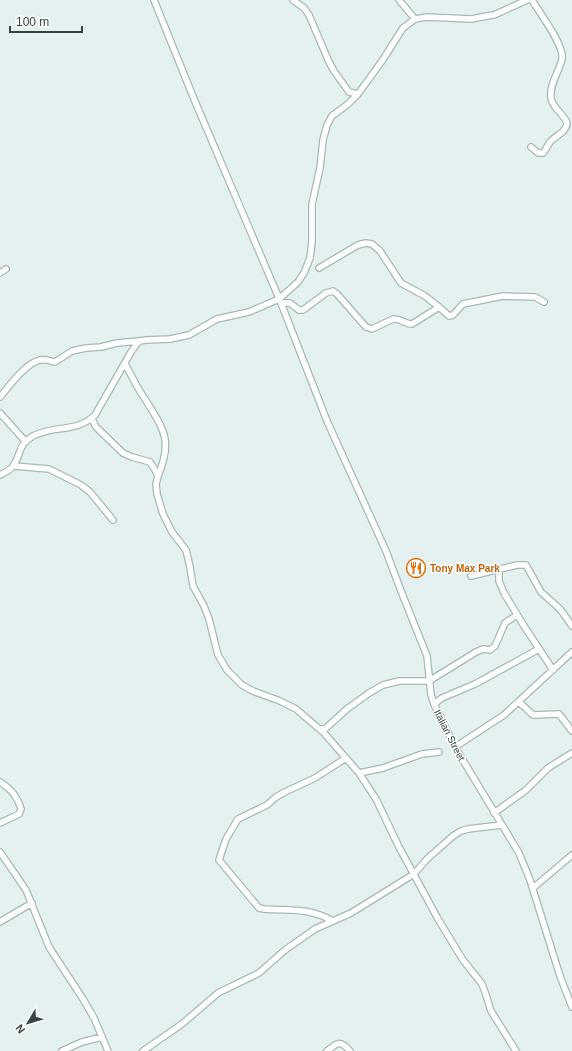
<svg xmlns="http://www.w3.org/2000/svg" width="572" height="1051" viewBox="0 0 572 1051" font-family="Arial,sans-serif">
<style>
.lines{fill:none;stroke-linecap:round;stroke-linejoin:round}
.minor-casing{stroke:#a5b9b8;stroke-width:8}
.minor{stroke:#fff;stroke-width:5.5}
.labels{text-anchor:middle;stroke-width:3;stroke-linejoin:round;paint-order:stroke}
.food-label{font-size:10px;font-weight:bold;fill:#c56008;stroke:#fff;text-anchor:start}
.street-label{font-size:10px;fill:#354442;stroke:#fff}
</style>
<rect width="100%" height="100%" fill="#e5f1f1"/>
<g class="lines">
<g class="minor-casing">
<path id="minor" d="M154 0 194 99 281 303 327 421 386 551 401 591 427 656 431 695 434 704 455 747 519 853 530 880 560 976 572 1007
M293 0 304 8 309 15 329 62 334 71 349 92 358 94
M399 0 415 19
M531 147 538 153H543C546 150 547 146 550 142 556 135 566 133 567 123 564 114 552 108 551 98 549 85 559 72 562 59 565 46 539 12 532 0
M319 268 358 245 366 243 372 244 380 251 401 283 425 296 439 307
M0 273 6 269
M281 303H290L299 310H303L326 293 333 291 337 294 366 327 372 329 393 319C400 318 405 324 412 324L439 307 449 316 453 315 463 304 503 296 535 297 544 302
M125 364C132 376 137 388 145 399 164 430 173 440 158 476
M0 397C9 386 26 363 40 360 45 359 50 361 55 362L72 351 86 348 101 347 117 343 139 341
M0 413 25 441
M92 419 96 427 123 453 132 457 150 462 155 470 158 476 156 484 157 494 163 514 172 532 186 550 190 567 193 586 204 606 209 619 218 655 227 670 242 685 253 691 280 701 296 709 324 733 359 773 376 799 399 847 438 919 463 960 482 984 486 995 491 1011 516 1051
M14 466 49 469 81 485 90 492 113 520
M0 475C5 472 10 471 13 466 22 454 17 445 33 436 53 425 77 433 95 415L131 352 139 341 146 340 170 339 189 335 217 319 249 312 279 299 298 282 304 273 310 258 312 242V204L320 168 323 140 327 125 332 116 348 104 358 94 382 61 403 28 415 19 427 17 471 19 487 16 494 15 527 0
M499 569V581L504 593 524 626 553 670
M471 576 517 565H526L541 592 560 609 572 626
M519 702 533 715 559 714 572 731
M434 704 442 698 475 684 539 649
M320 729H325L347 709 369 693 383 685 399 681H429L476 652 483 649 490 650 495 646 505 623 517 615
M455 747 504 715 572 652
M359 773 383 768 422 754 439 752
M0 782C11 789 17 796 21 809L19 814 0 823
M494 813 526 790 548 768 572 753
M0 852 26 890 49 947 83 999 94 1018 108 1051
M533 888 572 855
M333 921C307 907 291 911 264 909L259 908 219 860 226 839 238 819 267 805 276 797 285 792 315 778 346 758
M0 922 32 903
M62 1051 82 1042 102 1037
M143 1051 182 1024 218 993 259 973 285 950 315 929 351 913 414 874 427 859 453 836 461 831 468 829 501 825
M327 1051C337 1043 340 1039 350 1051"/>
</g>
<use href="#minor" class="minor"/>
</g>
<defs>
<g id="restaurant-ring" transform="scale(1)"><circle r="9.5" fill="#fff" stroke="#e8710a" stroke-width="1.5"/><path d="M-5-6h1v4h1v-4h1v4h1v-4h1v5L-1.5 .5V6h-2V.5L-5-1ZM5-6V6H3V1.5H1.5Q1.5-4 5-6Z" fill="#e8710a"/></g>
</defs>
<g fill-rule="evenodd">
<use href="#restaurant-ring" x="416" y="568"/>
</g>
<g class="labels">
<g class="food-label">
<text x="430" y="572">Tony Max Park</text>
</g>
<g class="street-label">
<text transform="translate(450 735) rotate(63)" y="4">Italian Street</text>
</g>
</g>
<g transform="translate(28 1023) rotate(232)" stroke="#ffffff" stroke-width="3" paint-order="stroke">
<path d="M0-3L7 15L0 10L-7 15Z" fill="#354442"/>
<text y="-6" font-size="11" font-weight="bold" text-anchor="middle" fill="#354442">N</text>
</g>
<path d="M10 26v6h72v-6" fill="none" stroke="#354442" stroke-width="2"/>
<text x="16" y="26" font-size="12" fill="#354442" stroke="#ffffff" stroke-width="3" paint-order="stroke">100 m</text>
</svg>
